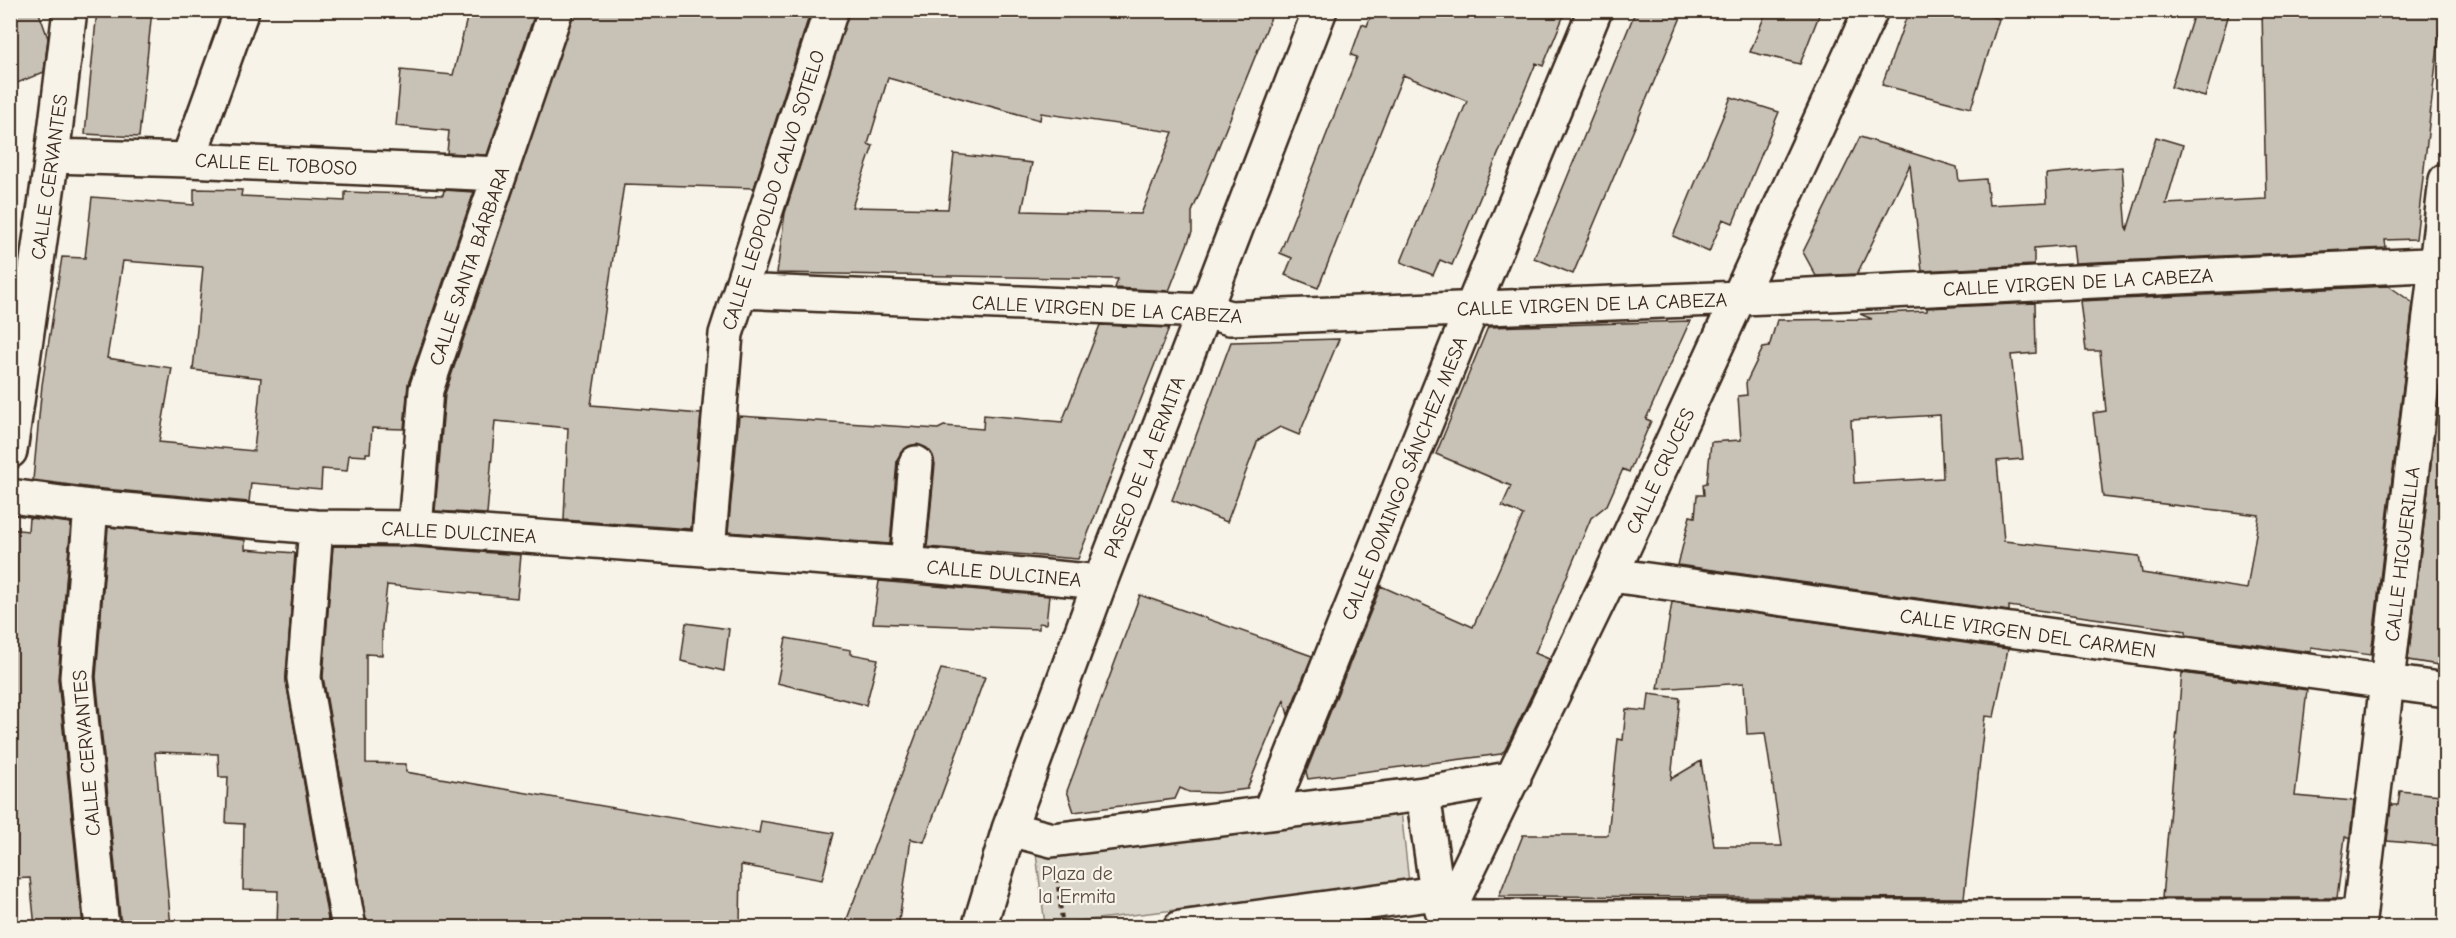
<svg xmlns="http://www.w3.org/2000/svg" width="2456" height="938" viewBox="0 0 2456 938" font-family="'Comic Neue',sans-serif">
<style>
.green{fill:#dbd6cb;stroke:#8b8074;stroke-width:1.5}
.building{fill:#c8c1b6;stroke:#3b2a1e;stroke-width:1.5;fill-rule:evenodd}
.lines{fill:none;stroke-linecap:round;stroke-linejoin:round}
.minor-casing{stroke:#3b2a1e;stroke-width:38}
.path{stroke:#3b2a1e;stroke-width:4;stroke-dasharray:4.5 4.5;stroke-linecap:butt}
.minor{stroke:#f7f3e8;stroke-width:33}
.labels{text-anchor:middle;stroke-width:4.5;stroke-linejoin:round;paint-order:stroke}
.street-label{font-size:20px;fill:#3b2a1e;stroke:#f7f3e8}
.park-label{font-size:20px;fill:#5b4c41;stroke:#f7f3e8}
</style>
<rect width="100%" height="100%" fill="#f7f3e8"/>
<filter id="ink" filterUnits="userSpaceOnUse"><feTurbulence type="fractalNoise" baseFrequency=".0167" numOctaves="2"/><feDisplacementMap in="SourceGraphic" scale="12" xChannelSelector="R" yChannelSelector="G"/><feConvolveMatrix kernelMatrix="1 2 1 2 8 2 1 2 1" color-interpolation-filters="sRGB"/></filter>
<g filter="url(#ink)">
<path class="green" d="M1401 811 1409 883 1045 925 1036 853Z"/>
<path class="building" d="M10 10H38L48 38 44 72 10 86Z
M97 10H152L139 137 85 134Z
M469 10H536L487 155 447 153 449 131 396 126 401 70 453 75Z
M574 10H811L754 188 624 184 591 405 701 414 691 529 564 520 568 428 495 421 487 514 435 511 445 394Z
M849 10H1274L1192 212V232L1169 291 1115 288 1118 279 777 273 785 213ZM888 78 1040 120 1041 113 1173 132 1141 214 1022 211 1032 163 954 154 948 209 852 207 873 146 868 144Z
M1373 10H1566L1543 66 1536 63 1452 265 1440 260 1433 275 1401 262 1467 101 1403 75 1318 288 1285 275 1292 258 1280 253 1357 57 1351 55 1362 24 1367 26Z
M1636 10H1684L1573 274 1534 258Z
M1767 10H1821L1800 64 1750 52Z
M1909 10H1971L1999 19 1971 108 1882 85Z
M2195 10H2230L2205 97 2171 87Z
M2262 10H2442L2416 239 2385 240 2386 248 2075 263 2073 245 2034 248V265L1922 271 1910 165 1857 274 1816 276 1803 252 1860 137 1957 167 1959 181 1986 179 1989 205 2047 202 2046 174 2122 167 2127 231 2156 137 2183 145 2166 204 2266 199Z
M1731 97 1779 112 1733 223 1723 219 1709 252 1673 236Z
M194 189 242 190 241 196 345 201V192L443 195 444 190 474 192 408 384 404 429 372 428 370 453H366V456L349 455 347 471 322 469 321 489 251 483 249 502 93 488 33 480 42 385 62 257 85 258 92 197 194 205ZM123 261 203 267 193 370 261 378 254 451 159 442 172 368 107 358Z
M2389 286 2413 303 2371 655 2311 647V652L2186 635V631L2072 615 2009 606V611L1678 565 1690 516 1695 517 1697 495H1704L1703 484 1707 483 1711 442 1741 440 1738 396 1747 395 1746 383 1763 348 1769 347 1777 320 1872 319 1860 314 1927 311V308L2035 303 2036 353 2011 355 2023 459 1997 461 2004 541 2139 556 2142 573 2247 589 2259 515 2103 497 2093 413 2106 411 2100 351H2086L2080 301ZM1940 415 1943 478 1854 483 1851 420Z
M1690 321 1646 419 1651 421 1629 472 1623 469 1607 505 1591 518 1535 653 1549 659 1505 750 1501 754 1308 779 1306 772 1381 586 1473 627 1523 515 1502 506 1511 486 1436 454 1488 327Z
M1100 325 1169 328 1078 559 927 547 935 464 933 456 927 448 917 444 909 446 901 452 897 461 890 544 728 532 739 416 938 429 944 426 983 429 984 415 1062 422Z
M1339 339 1299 435 1280 427 1258 440 1227 522 1172 500 1231 342Z
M2445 345V666L2408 660Z
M29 518 71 523 58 679 83 927H35L30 878 10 879V529L28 531Z
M108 527 245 540V549L295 553 286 681 329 925 277 927 278 891 243 890 244 824 226 823 228 777H219L218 754 155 752 171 927H121L96 677Z
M333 546 414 547 521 555 517 598 387 585 382 628V655L366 654V763L406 764V772L759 833 761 821 834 833 822 880 741 865 740 927 367 926 323 677Z
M879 581 1049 596 1046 624 1039 623V629L873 623Z
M1140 595 1312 656 1288 715 1284 700 1247 789 1217 793 1189 792 1180 788 1175 799 1074 812 1067 791Z
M1672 602 2008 649 1994 717 1985 716 1964 898 1499 896 1523 835H1608L1618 739 1623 740 1626 709 1647 711 1649 694 1680 698 1671 779 1701 761 1714 846H1782L1765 733 1747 734 1744 683 1658 689Z
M686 623 729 629 724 671 681 661Z
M786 638 851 650V654L878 659 866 705 777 683Z
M941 669 985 677 924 842 911 839 898 927H844Z
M2182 673 2307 690 2295 796 2354 801 2350 837H2345L2337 898H2162Z
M2400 791 2441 795 2440 803 2445 804V846L2387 841 2391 805H2398Z"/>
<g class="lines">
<g class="minor-casing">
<path id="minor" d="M52 156 188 160 500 174
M188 160 242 10
M740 291 1205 311 1230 318 1766 297 2446 264
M10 451 52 156 70 10
M10 496 91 507 316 527 415 528 907 564 1100 582
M91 507 77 677 102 928
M316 527 304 678 349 928
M415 528 426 390 556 10
M708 550 726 334 831 10
M907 564 916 463
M1611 575 2446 690
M1423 794 1437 893 1443 913
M1269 813 1472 308 1595 10
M1009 829 1052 840 1423 794 1514 778
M1445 917 1611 575 1871 10
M1445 917H2359
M979 928 1009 829 1100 582 1320 10
M1180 928 1437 893
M2358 928 2446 180"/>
</g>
<path class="path" d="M1057 878 1063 928"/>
<use href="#minor" class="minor"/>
</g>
</g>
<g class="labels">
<g class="street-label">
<text transform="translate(276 164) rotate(3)" y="7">CALLE EL TOBOSO</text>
<text transform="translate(49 177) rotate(-82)" y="7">CALLE CERVANTES</text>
<text transform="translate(773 190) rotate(-72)" y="7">CALLE LEOPOLDO CALVO SOTELO</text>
<text transform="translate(469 266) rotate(-71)" y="7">CALLE SANTA BÁRBARA</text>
<text transform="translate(2078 282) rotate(-3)" y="7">CALLE VIRGEN DE LA CABEZA</text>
<text transform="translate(1592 304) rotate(-2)" y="7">CALLE VIRGEN DE LA CABEZA</text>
<text transform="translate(1107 309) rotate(3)" y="7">CALLE VIRGEN DE LA CABEZA</text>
<text transform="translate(1144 467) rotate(-69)" y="7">PASEO DE LA ERMITA</text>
<text transform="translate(1660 471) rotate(-65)" y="7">CALLE CRUCES</text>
<text transform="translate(1404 478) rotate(-68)" y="7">CALLE DOMINGO SÁNCHEZ MESA</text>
<text transform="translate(459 532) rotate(3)" y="7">CALLE DULCINEA</text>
<text transform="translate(2402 554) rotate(-83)" y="7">CALLE HIGUERILLA</text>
<text transform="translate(1004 573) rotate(5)" y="7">CALLE DULCINEA</text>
<text transform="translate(2028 633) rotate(8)" y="7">CALLE VIRGEN DEL CARMEN</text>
<text transform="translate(86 753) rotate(-95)" y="7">CALLE CERVANTES</text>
</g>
<g class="park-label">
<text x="1077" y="880">Plaza de<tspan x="1077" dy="23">la Ermita</tspan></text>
</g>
</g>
<rect width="2456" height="938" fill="none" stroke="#f7f3e8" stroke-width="36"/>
<rect x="18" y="18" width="2420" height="902" fill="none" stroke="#3b2a1e" stroke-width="2" filter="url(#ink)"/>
</svg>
